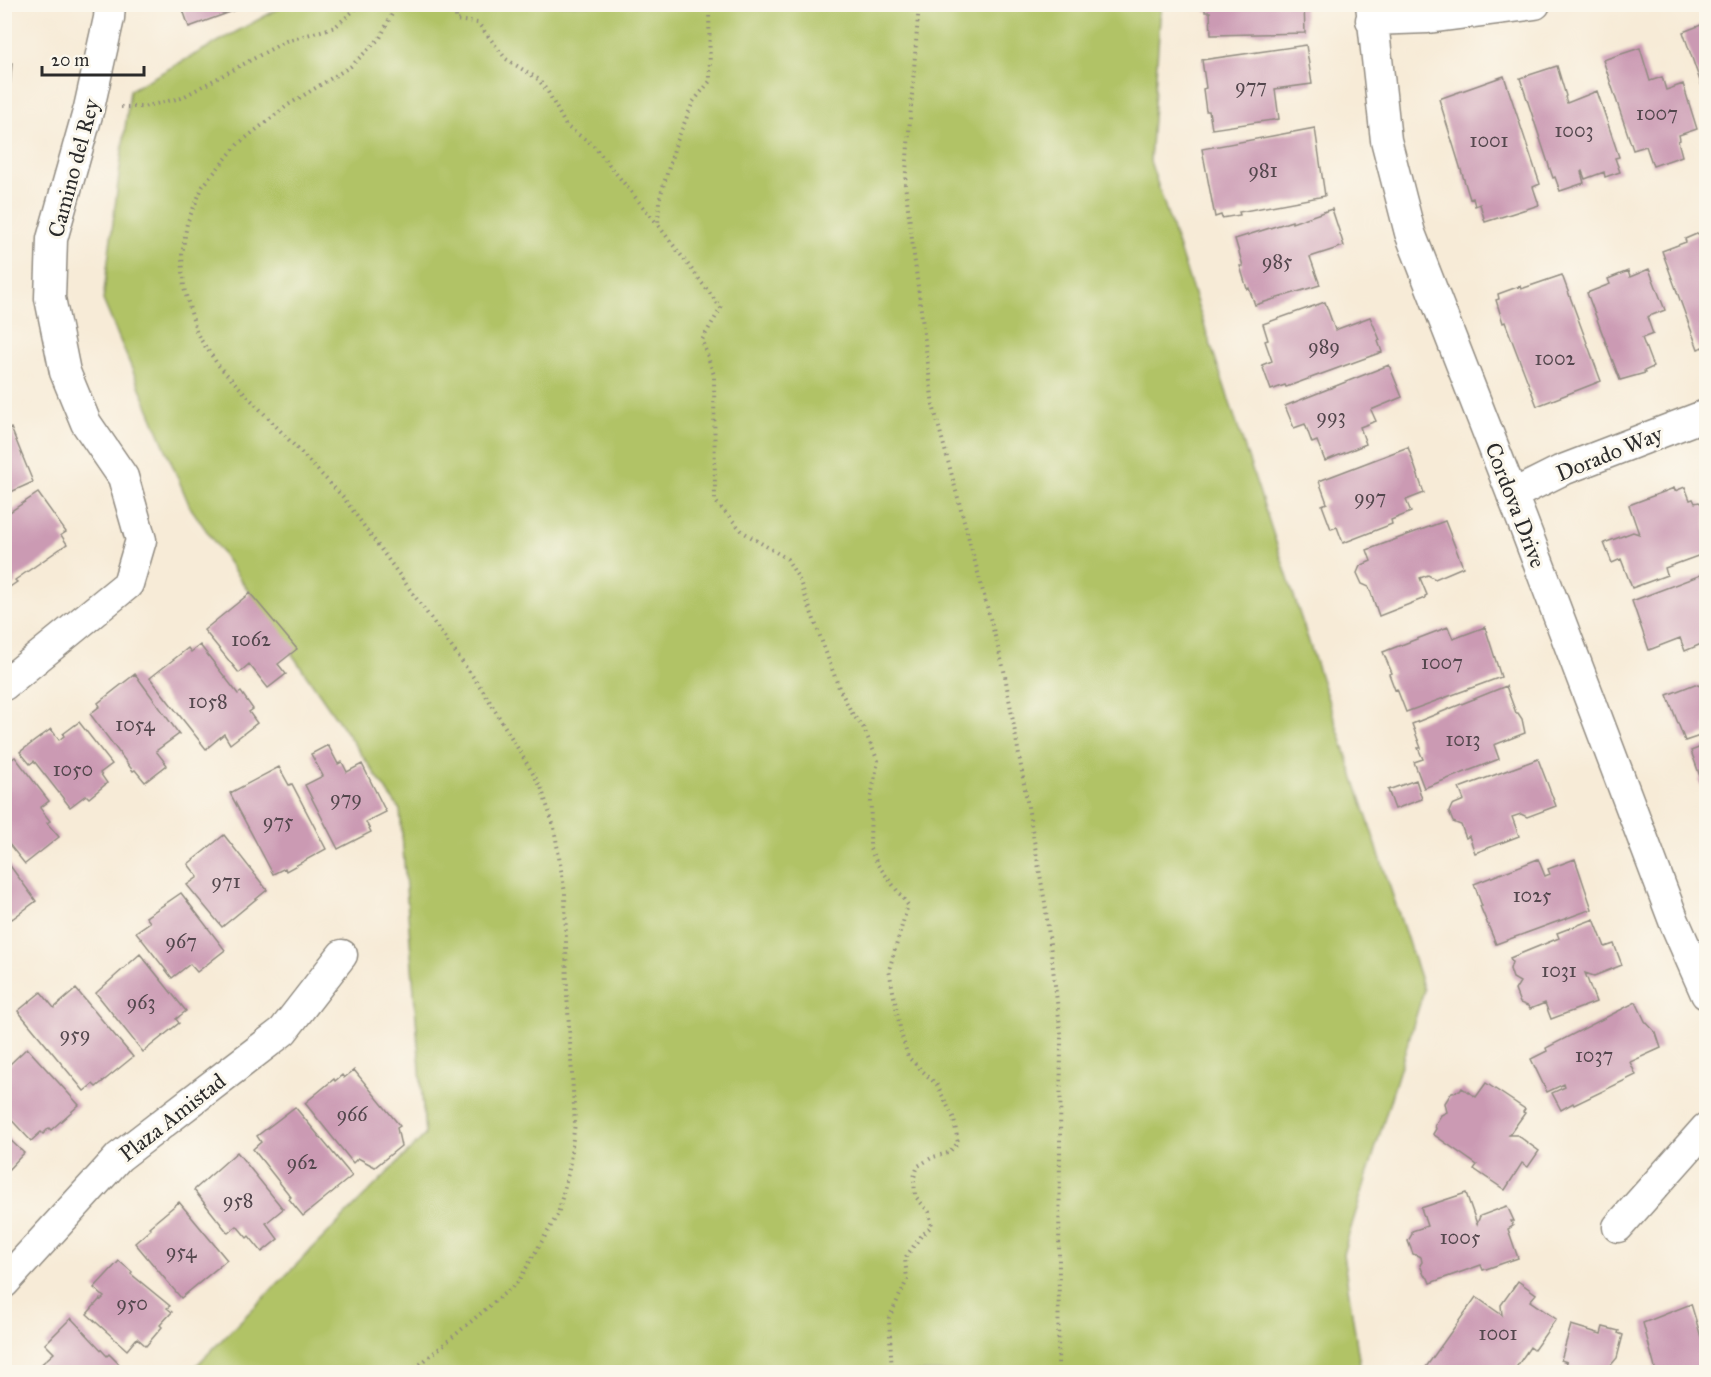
<svg xmlns="http://www.w3.org/2000/svg" width="1711" height="1377" viewBox="0 0 1711 1377" font-family="'IM FELL Great Primer',serif">
<style>
.green{fill:#b1c366;stroke:#6e7748;stroke-width:1.5}
.building{fill:#cb9ab3}
.lines{fill:none;stroke-linecap:round;stroke-linejoin:round}
.minor-casing{stroke:#918b81;stroke-width:33}
.path{stroke:#918b81;stroke-width:4;stroke-dasharray:1.5 4.5;stroke-linecap:butt}
.minor{stroke:#fff;stroke-width:30}
.labels{text-anchor:middle;stroke-width:6;stroke-linejoin:round;paint-order:stroke}
.number-label{font-size:20px;fill:#53474d}
.street-label{font-size:22px;fill:#2b2b2b;stroke:#fbf7ec}
</style>
<rect width="100%" height="100%" fill="#fbf7ec"/>
<filter id="ink" filterUnits="userSpaceOnUse"><feTurbulence type="fractalNoise" baseFrequency=".0167" numOctaves="2"/><feDisplacementMap in="SourceGraphic" scale="12" xChannelSelector="R" yChannelSelector="G"/><feConvolveMatrix kernelMatrix="1 2 1 2 8 2 1 2 1" color-interpolation-filters="sRGB"/></filter>
<filter id="wash" filterUnits="userSpaceOnUse"><feTurbulence type="fractalNoise" baseFrequency=".008" numOctaves="4" result="noise"/><feDisplacementMap in="SourceGraphic" scale="24" xChannelSelector="R" yChannelSelector="G"/><feGaussianBlur stdDeviation="1.35" result="paint"/><feColorMatrix in="noise" values="0 0 0 0 0 0 0 0 0 0 0 0 0 0 0 0 0 1.4 0 .05"/><feComposite in="paint" operator="in"/></filter>
<g filter="url(#wash)">
<rect width="100%" height="100%" fill="#f7ebd7"/>
<path class="green" d="M285 5H1161L1150 161 1424 990 1343 1254 1361 1372H190L425 1135 400 810 190 507 103 300 130 90Z"/>
<g id="blocks">
<path class="building" d="M181 4H250V5L189 27Z
M1205 4H1304L1305 33 1211 35 1210 12H1205Z
M1706 23V98L1683 32Z
M1306 45 1312 84 1275 89 1279 119 1212 129 1209 111H1206L1203 89 1206 88 1202 60Z
M1640 48 1650 81 1662 77 1666 90 1683 84 1697 129 1679 135 1680 140 1678 141 1682 156 1653 166 1646 146 1633 150 1603 60Z
M4 63H12L7 125 4 124Z
M1557 66 1566 96 1565 97 1567 103 1597 91 1619 157 1615 158 1620 172 1605 177 1604 172 1585 179 1582 171 1581 172 1584 183 1560 191 1555 177 1553 178 1520 78Z
M1504 76 1540 184 1533 187 1539 205 1485 222 1480 204 1475 206 1473 198 1470 199 1439 99Z
M1315 128 1325 196 1239 212 1240 215 1222 218 1221 215 1215 217 1202 149Z
M1332 209 1344 246 1310 257 1320 285 1255 305 1249 288 1247 289 1240 266H1243L1235 239 1292 221V223Z
M1706 230V346L1698 349 1662 251 1686 242 1685 239Z
M1649 269 1665 310 1647 317 1653 334 1642 338 1653 367 1644 371 1645 373 1620 380 1587 293 1610 284 1608 279 1628 271 1630 277Z
M1562 275 1601 381 1537 406 1505 322 1503 323 1496 300 1499 299 1498 294 1520 286 1521 289Z
M1325 302 1335 330 1370 317 1380 340 1378 341 1382 352 1286 387 1285 385 1271 390 1262 365 1272 361 1265 341 1268 340 1263 324Z
M1389 365 1402 397 1371 410 1376 421 1360 427 1366 444 1325 461 1317 441 1312 443 1305 424 1294 428 1285 406Z
M11 428 33 482 4 495V431Z
M1408 447 1424 493 1406 500 1411 512 1391 520 1392 524 1343 543 1337 527 1331 529 1322 505 1327 503 1319 481Z
M1685 487 1690 500 1693 499 1695 503 1699 502 1705 507 1706 506V553L1665 568 1667 575 1632 588 1621 559 1612 563 1604 543 1633 532 1639 534 1629 505 1674 488 1675 491Z
M38 493 66 532 61 535 67 544 15 580 17 582 4 591V516Z
M1445 521 1463 567 1435 579 1428 575 1420 578 1427 595 1425 596V598L1379 616 1369 587 1362 584 1357 573 1360 566 1371 561 1367 550Z
M1706 573V642L1685 651 1680 638 1649 650 1632 601Z
M250 593 297 649 278 664 286 674 268 688 249 664 239 673 204 630Z
M1448 627 1453 639 1485 627 1501 677 1406 712 1397 689 1395 690 1389 674 1392 673 1383 652Z
M200 645 238 694 241 692 253 709 249 712 257 723 230 744 224 734 206 749 150 678 188 648 191 652Z
M135 674 179 734 156 751 167 765 145 782 135 770 133 771 90 714 100 706 98 703Z
M1695 684 1700 686 1706 684V734L1685 741 1667 695Z
M1506 686 1516 713H1518L1522 719 1525 733 1494 745 1499 759 1424 788 1414 762 1423 759 1418 748H1421L1412 724Z
M79 722 112 764 100 773 107 783 89 798 86 795 70 807 34 761 30 764 20 752 51 729 59 740 64 736 63 734Z
M328 745 338 764 342 762 347 772 362 764 386 812 366 822 371 832 338 849 305 785 323 776 311 754Z
M1706 745V799L1699 780 1701 779 1691 751Z
M15 757 49 801 40 808 50 821 47 823 59 837 25 864 4 838V765Z
M1538 759 1556 806 1527 817 1521 814 1512 817 1519 836 1475 853 1469 836 1466 838 1461 825 1453 822 1449 812 1452 805 1464 800 1459 788Z
M279 767 289 785 292 784 326 849 286 871 285 868 273 874 230 793Z
M1416 780 1422 799 1395 809 1388 790Z
M224 835 267 890 222 927 187 885 198 877 188 864Z
M1538 859 1545 876 1550 874 1548 869 1575 859 1592 909 1496 944 1480 906H1482L1474 884Z
M8 863 36 901 12 919 4 910V865Z
M181 893 225 950 197 972 190 964 172 978 136 932 150 922 146 917Z
M1594 919 1605 947 1614 944 1622 965 1594 976 1585 973 1596 1002 1551 1019 1545 1003 1530 1009 1528 1006 1520 1003 1515 990 1520 982 1513 978 1510 969 1512 962 1510 958 1559 938 1557 933Z
M140 954 186 1011 176 1019 179 1023 143 1052 96 993Z
M76 989 133 1057 96 1087 93 1084 84 1091 18 1011 41 992 54 1008Z
M1636 1002 1645 1021 1656 1033 1661 1048 1630 1062 1636 1075 1574 1105 1573 1103 1561 1110 1552 1093 1565 1087 1564 1084 1547 1092 1531 1059 1547 1051 1546 1048Z
M27 1048 79 1105 51 1130 49 1128 43 1134 41 1132 31 1141 4 1112V1065L7 1063 9 1065Z
M354 1070 400 1126 397 1128 401 1146 375 1167 358 1158 353 1163 305 1103 334 1079 335 1081 342 1075 344 1078Z
M1486 1083 1525 1109 1523 1112 1525 1113 1509 1135H1517L1539 1151 1528 1167 1522 1163 1505 1190 1474 1169 1477 1165 1433 1134 1436 1129 1435 1125 1441 1115 1447 1112 1445 1103 1452 1092 1460 1091 1462 1088 1476 1097Z
M295 1107 352 1176 303 1216 289 1199 291 1197 253 1149 261 1142 257 1136Z
M4 1134 24 1153 4 1174Z
M237 1152 283 1209 266 1223 278 1239 262 1252 249 1236 247 1238 237 1226 228 1233 194 1190Z
M1466 1193 1477 1224 1480 1216 1507 1206 1514 1221H1511L1513 1226 1508 1229 1518 1258 1483 1270 1481 1265 1430 1283 1428 1278 1424 1275 1420 1265 1422 1262 1421 1257 1413 1254 1408 1241 1412 1234V1231L1427 1226 1421 1208Z
M179 1202 227 1260 181 1298 135 1243 151 1229 149 1227Z
M119 1261 132 1272 131 1274 170 1306 167 1308 172 1312 160 1325 162 1327 146 1346 137 1338 127 1350 87 1314 100 1299 101 1300 104 1297 94 1288Z
M1518 1281 1536 1294 1530 1301 1556 1319 1534 1350 1530 1347 1513 1372H1460L1456 1370 1455 1366 1451 1372H1433L1426 1367 1476 1297 1502 1315 1501 1305Z
M1691 1304 1701 1337 1706 1335V1372H1656L1643 1323Z
M71 1318 107 1356 109 1354 119 1364 117 1366 121 1370 119 1372H40L36 1369 54 1353 45 1344Z
M1571 1325 1601 1334 1603 1327 1619 1331 1618 1333 1623 1335 1617 1358 1610 1366 1630 1372H1564L1567 1362 1561 1360Z"/>
</g>
</g>
<g filter="url(#ink)">
<use href="#blocks" fill-opacity="0" stroke="#918b81" stroke-width="1.5"/>
<g class="lines">
<g class="minor-casing">
<path id="minor" d="M1371 4 1386 140 1410 233 1522 520 1674 921 1706 994
M1371 20 1428 18 1535 4
M1512 495 1560 471 1706 415
M4 685 128 584 141 540 123 477 86 423 65 372 50 298 52 239 89 108 109 18 110 4
M1618 1227 1706 1128
M4 1283 119 1157 283 1031 342 955"/>
</g>
<path class="path" d="M397 4 380 38 351 66 288 105 238 144 203 186 187 223 182 255 184 288 197 334 218 365 343 497 484 692 541 787 554 827 565 893 567 994 575 1123 569 1169 558 1214 518 1282 411 1372
M456 4V20L478 23 506 59 538 79 548 92 566 126 593 145 657 224
M709 4 710 81 693 102 675 146 659 201 658 225 721 308 702 340 714 375 715 501 743 532 787 559 799 579 839 688 853 715 863 727 878 761 871 797 870 849 878 865 908 905 889 970 901 1033 908 1057 937 1085 954 1119 958 1143 948 1153 933 1157 918 1166 914 1177 915 1196 929 1212 932 1226 921 1236 905 1258 907 1280 889 1318 892 1372
M919 4 905 184 933 405 1004 670 1045 903 1061 1034 1058 1372
M121 107H143L181 98 286 41 335 27 361 4"/>
<use href="#minor" class="minor"/>
</g>
</g>
<g class="labels">
<g class="number-label">
<text x="1251" y="93">977</text>
<text x="1657" y="120">1007</text>
<text x="1574" y="137">1003</text>
<text x="1489" y="147">1001</text>
<text x="1263" y="177">981</text>
<text x="1277" y="268">985</text>
<text x="1324" y="353">989</text>
<text x="1555" y="365">1002</text>
<text x="1331" y="423">993</text>
<text x="1370" y="504">997</text>
<text x="251" y="646">1062</text>
<text x="1442" y="669">1007</text>
<text x="208" y="708">1058</text>
<text x="135" y="731">1054</text>
<text x="1463" y="746">1013</text>
<text x="73" y="776">1050</text>
<text x="346" y="805">979</text>
<text x="278" y="828">975</text>
<text x="226" y="888">971</text>
<text x="1532" y="902">1025</text>
<text x="181" y="948">967</text>
<text x="1559" y="977">1031</text>
<text x="141" y="1009">963</text>
<text x="75" y="1041">959</text>
<text x="1594" y="1062">1037</text>
<text x="352" y="1121">966</text>
<text x="302" y="1169">962</text>
<text x="238" y="1207">958</text>
<text x="1460" y="1244">1005</text>
<text x="181" y="1258">954</text>
<text x="132" y="1310">950</text>
<text x="1498" y="1340">1001</text>
</g>
<g class="street-label">
<text transform="translate(73 168) rotate(-75)" y="8">Camino del Rey</text>
<text transform="translate(1609 453) rotate(-22)" y="8">Dorado Way</text>
<text transform="translate(1516 505) rotate(69)" y="8">Cordova Drive</text>
<text transform="translate(172 1117) rotate(-38)" y="8">Plaza Amistad</text>
</g>
</g>
<rect width="1711" height="1377" fill="none" stroke="#fbf7ec" stroke-width="24"/>
<path d="M42 66v9h102v-9" fill="none" stroke="#2b2b2b" stroke-width="3"/>
<text x="51" y="66" font-size="18" fill="#2b2b2b" stroke="#fbf7ec" stroke-width="4.5" paint-order="stroke">20 m</text>
</svg>
